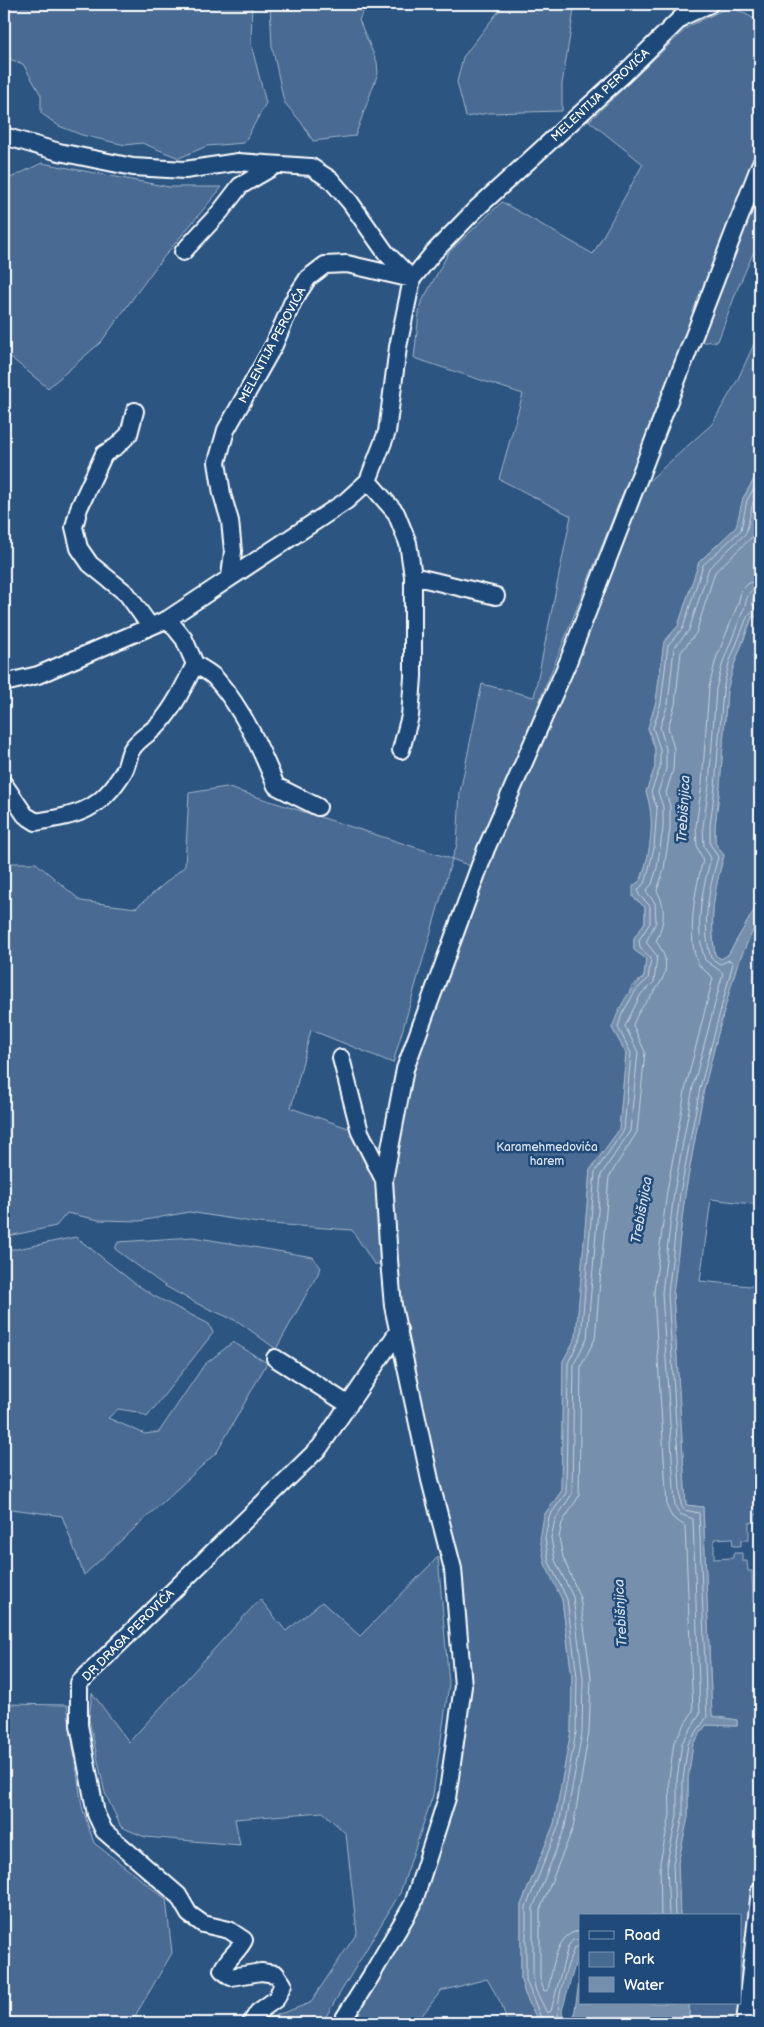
<svg xmlns="http://www.w3.org/2000/svg" width="764" height="2027" viewBox="0 0 764 2027" font-family="'Balsamiq Sans',sans-serif">
<style>
.green{fill:#486b92;stroke:#a4b5c8}
.water{fill:#748fad;stroke:#acbcce}
.lines{fill:none;stroke-linecap:round;stroke-linejoin:round}
.shore{stroke:#c7d2de;stroke-width:1}
.street-casing{stroke:#fff;stroke-width:20}
.street{stroke:#1f4a7a;stroke-width:16}
.labels{text-anchor:middle;stroke-width:5;stroke-linejoin:round;paint-order:stroke}
.street-label{font-size:12px;fill:#fff;stroke:#1f4a7a}
.park-label{font-size:12px;fill:#dae1e9;stroke:#1f4a7a}
.water-label{font-size:14px;font-style:italic;fill:#d5dde6;stroke:#1f4a7a}
</style>
<rect width="100%" height="100%" fill="#2c5582"/>
<filter id="ink" filterUnits="userSpaceOnUse"><feTurbulence type="fractalNoise" baseFrequency=".02" numOctaves="2"/><feDisplacementMap in="SourceGraphic" scale="10" xChannelSelector="R" yChannelSelector="G"/><feConvolveMatrix kernelMatrix="1 2 1 2 8 2 1 2 1" color-interpolation-filters="sRGB"/></filter>
<g filter="url(#ink)">
<path class="green" d="M4 4H252L251 44 266 103 244 143 207 146 179 158 142 143 125 145 82 135 59 126 41 113V95L23 64 4 57Z
M270 4H367L359 20 377 62 378 73 355 136 313 141 301 122 284 102 272 46Z
M504 4H575L562 84V111L488 113 466 117 457 82 463 57Z
M731 6 760 22V238L737 290 718 341 683 344 473 867 452 859 393 1063 311 1030 291 1108 374 1137 382 1264H374L352 1230 258 1223 189 1212 140 1221 99 1220 67 1213 56 1226 4 1237V869L12 863H36L81 901 136 908 185 866 189 793 226 787 452 859 457 845 460 792 482 684 534 697 571 516 499 479 523 394 414 358 420 305 449 252 502 202 593 254 643 164 589 121 689 26Z
M42 163 169 187H222L158 264 101 342 48 388 4 352V181Z
M760 331V469L743 498 737 527 699 562 678 626 664 642 656 702 648 728 655 749V767L646 792C658 825 649 865 633 897L645 907V922L634 938V950L646 958 644 977 632 986 612 1028 626 1053 619 1130 590 1170 576 1337 563 1361 561 1492 544 1515 555 1581 562 1600 572 1677 571 1731 554 1824 521 1905V1980L525 1994 539 2023H507L502 2005 487 1979 441 1991 416 2023H341L413 1904 447 1798 463 1686 453 1569 399 1330 384 1180 405 1069 633 495 712 424 737 381Z
M753 616 760 619V900L728 955 721 959 715 955C710 917 713 892 724 856L715 843V826L720 786 727 690 734 665Z
M760 915V1205L711 1199 700 1281 760 1287V1514L755 1515V1522L749 1523V1540H741V1546H733L732 1538 714 1539V1559L733 1558V1553H742V1561H747L748 1571H752L753 1602H759L760 1612V1818L740 1999V1916H680L678 1863 688 1817V1779L693 1744 706 1725 737 1726V1720L712 1716 703 1507 686 1505 673 1294 685 1194 704 1089 729 990 737 965Z
M76 1237 133 1282 154 1296 209 1324 213 1333 147 1417 137 1412 118 1409 108 1418 145 1434 159 1432 204 1365 233 1342 267 1363 217 1452 84 1575 62 1516 5 1508 4 1509V1249H17Z
M193 1237 313 1257 321 1268 276 1349 239 1322 198 1304 165 1286 115 1249 118 1242Z
M438 1557 449 1684 433 1795 400 1893 322 2023H267L269 2018 310 2003 357 1933 346 1834 323 1812 235 1819 240 1845 145 1837 121 1827 105 1793 89 1719 92 1693 129 1742 260 1599 286 1631 322 1602 360 1636Z
M4 1704 67 1705 82 1807 94 1843 166 1899 172 1953 131 2023H4Z
M760 1983V2023H755Z
M689 2003H740L737 2023H689Z"/>
<path class="water" d="M760 469V592L757 602 760 605V619L752 616 734 665 727 690 720 786 715 826V843L724 855C714 891 709 919 715 955L721 959 728 955 760 900V915L737 965 718 1033 704 1089 685 1194 673 1294 686 1505 703 1507 712 1716 737 1720V1726L706 1725 693 1744 688 1779V1817L678 1863 680 1916H580V1947L562 2011 564 2023H539L525 1994 521 1980V1905L554 1824 571 1731 572 1677 562 1600 545 1564 540 1539 544 1515 561 1492 563 1361 576 1337 590 1170 619 1130 626 1053 612 1028C619 1008 627 991 644 977L646 959 634 950V938L645 922V907L633 897V886L642 879C650 851 656 820 646 792L655 767V749L648 728 656 702 664 642 678 626 699 562 736 527 743 498Z
M580 1975V2003H689V2023H573Z"/>
<g class="lines">
<path class="shore" d="M661 1916 660 1862 670 1815 669 1779 674 1742 693 1711 685 1526 672 1517 667 1507 654 1293 667 1191 686 1086 713 978C710 973 703 971 699 965 685 941 696 885 703 860L697 846 696 826 702 784 709 687 716 659 738 604 741 591 749 583 760 580
M669 1916 667 1862 677 1816V1779L682 1743 700 1714 693 1519 680 1514 675 1506 662 1293 674 1192 693 1087 723 973 705 960C694 928 702 890 711 858L704 846 703 826 709 785 716 689 723 662 742 613C748 603 744 589 760 588
M675 1916 673 1863 683 1816V1779L688 1744 707 1717 699 1513 684 1510 681 1505 668 1294 680 1193 700 1088 733 963 730 960 720 964 711 958C701 925 709 889 718 857L710 844V826L715 786 723 690 729 663 748 615 755 610 752 603 753 598 760 594
M580 1931C555 1932 553 1970 548 1990L544 1991 540 1978V1910L573 1828 589 1732 591 1677 580 1598 563 1557 559 1538 562 1523 579 1496 581 1366 595 1339 609 1177 637 1132 645 1052 633 1025C643 993 684 979 656 941 664 924 667 908 657 891L664 869 670 829V806L666 793 673 770 674 749 668 727 675 705 681 652 696 633 715 572 753 536 760 506
M580 1939 573 1940 568 1946 551 2011 547 2013 536 1991 533 1979V1908L565 1827 582 1733 583 1678 573 1597 555 1560 551 1538 555 1520 572 1494 574 1364 587 1338 601 1175 630 1131 638 1052 625 1026 641 994 654 982 657 956 646 942 656 922 655 903 646 891 652 884 657 868 663 828V807L658 792 666 769V749L660 727 668 704 674 648 689 630 709 568 746 533 753 502 760 491
M543 2023 526 1980V1907L559 1825 576 1732 577 1677 567 1599 549 1562 545 1538 549 1517 566 1493 568 1363 581 1337 595 1172 624 1130 631 1053 618 1027 622 1014 636 990 648 979 651 958 640 948 639 940 650 923V906L639 895 638 890 646 881 654 848 657 808 651 792 660 768V749L653 728 661 703 668 645 683 628 703 565 741 530 747 500 760 479
M559 2023C555 2000 566 1970 574 1948L580 1945"/>
<g class="street-casing">
<path id="street" d="M4 136 59 152 133 167 185 170 238 162 311 167 331 180 350 202 386 253 412 279 347 264 325 265 308 278 293 301 274 345 226 430 217 462 222 494 230 521 233 551 230 577
M183 252 220 212 240 186 276 165
M135 411 129 434 117 446 104 454 79 508 74 527 79 548 90 564 127 594 150 626
M368 481 396 513 408 543 413 576V677L410 716 401 750
M413 576 496 596
M195 664C202 669 212 673 217 680 243 710 261 749 276 786L318 807
M4 683 38 675 168 619 346 501 368 481 387 432 398 347 412 279 434 252 476 209 624 74 682 17 710 4
M4 784 25 815 36 822C79 815 101 810 124 771 128 764 128 755 132 749 138 739 152 732 160 723 175 706 185 684 195 664L184 639 168 619
M341 1058 360 1132 384 1180
M275 1358 349 1405
M251 2023 258 2012 276 1999 283 1984 276 1974 261 1972 231 1977 222 1970C229 1956 238 1952 244 1940L229 1930 203 1924 189 1914 178 1895 104 1831 96 1814 79 1725V1683L320 1447 399 1330
M341 2023 371 1976 413 1904 447 1798 463 1686 453 1569 430 1480 393 1306 389 1260 384 1180 405 1069 486 849 568 662 760 165
M745 2023 760 1890"/>
</g>
<use href="#street" class="street"/>
</g>
</g>
<g class="labels">
<g class="street-label">
<text transform="translate(600 95) rotate(-43)" y="4">MELENTIJA PEROVIĆA</text>
<text transform="translate(272 345) rotate(-62)" y="4">MELENTIJA PEROVIĆA</text>
<text transform="translate(128 1635) rotate(-45)" y="4">DR DRAGA PEROVIĆA</text>
</g>
<g class="park-label">
<text x="547" y="1151">Karamehmedovića<tspan x="547" dy="14">harem</tspan></text>
</g>
<g class="water-label">
<text transform="translate(683 809) rotate(-87)" y="5">Trebišnjica</text>
<text transform="translate(641 1210) rotate(-80)" y="5">Trebišnjica</text>
<text transform="translate(620 1613) rotate(-93)" y="5">Trebišnjica</text>
</g>
</g>
<rect width="764" height="2027" fill="none" stroke="#1f4a7a" stroke-width="20"/>
<rect x="10" y="10" width="744" height="2007" fill="none" stroke="#fff" stroke-width="2" filter="url(#ink)"/>
<rect x="579" y="1914" width="162" height="90" fill="#1f4a7a" stroke="#7992af"/>
<rect x="589" y="1931" width="25" height="8" fill="#1f4a7a" stroke="#7992af"/>
<text x="624" y="1940" font-size="15" fill="#ffffff">Road</text>
<rect x="589" y="1952" width="25" height="15" fill="#486b92" stroke="#7992af"/>
<text x="624" y="1964" font-size="15" fill="#ffffff">Park</text>
<rect x="589" y="1977" width="25" height="15" fill="#748fad" stroke="#7992af"/>
<text x="624" y="1990" font-size="15" fill="#ffffff">Water</text>
</svg>
